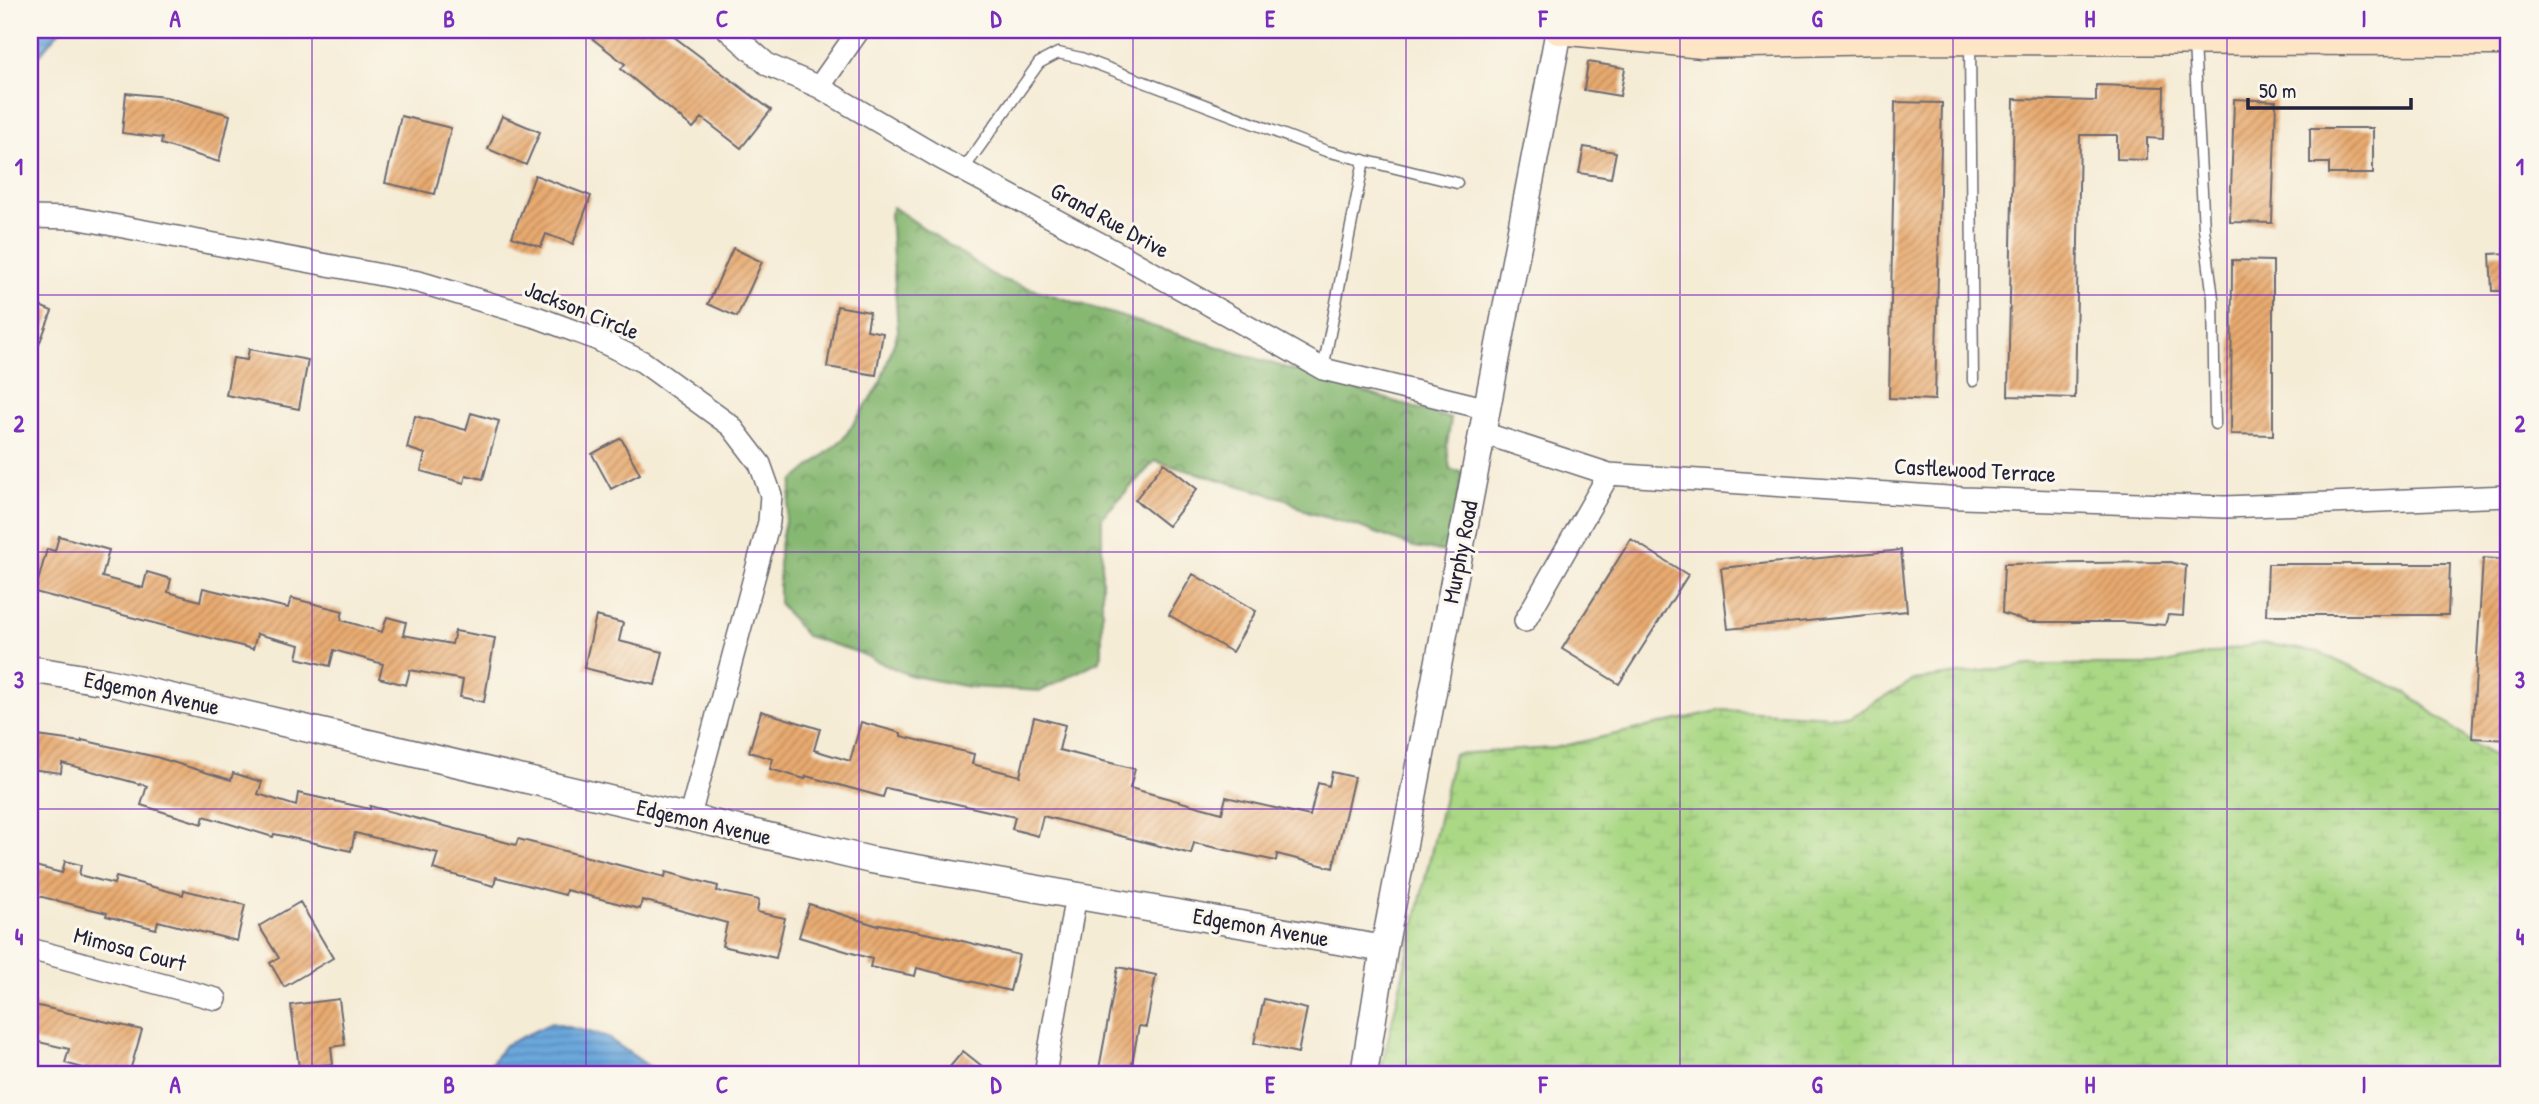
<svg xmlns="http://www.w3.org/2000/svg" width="2539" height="1104" viewBox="0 0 2539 1104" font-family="'Patrick Hand',sans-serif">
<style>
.forest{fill:url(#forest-crowns);stroke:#546d56;stroke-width:2}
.wetland{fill:url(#wetland-marsh);stroke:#667d60;stroke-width:2}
.water{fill:url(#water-rules);stroke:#46648c;stroke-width:2}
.building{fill:url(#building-hatch)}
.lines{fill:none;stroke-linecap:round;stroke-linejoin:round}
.service-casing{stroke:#6c6971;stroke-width:13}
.minor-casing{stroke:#6c6971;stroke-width:24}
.tertiary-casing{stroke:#6c6971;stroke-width:29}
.secondary-casing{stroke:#6c6971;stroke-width:31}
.service{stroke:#fff;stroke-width:10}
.minor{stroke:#fff;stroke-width:21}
.tertiary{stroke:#fff;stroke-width:26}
.secondary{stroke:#fde5c5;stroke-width:28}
.grid{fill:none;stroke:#7b2cbf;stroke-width:2;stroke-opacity:0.55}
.labels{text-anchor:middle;stroke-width:6;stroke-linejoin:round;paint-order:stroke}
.street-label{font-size:23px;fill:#22223b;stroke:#fbf7ec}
.neatline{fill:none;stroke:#7b2cbf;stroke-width:2.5}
.grid-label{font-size:23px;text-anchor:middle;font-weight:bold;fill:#7b2cbf}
</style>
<defs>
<pattern id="forest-crowns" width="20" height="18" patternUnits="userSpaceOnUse" patternTransform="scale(1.75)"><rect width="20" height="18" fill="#87b872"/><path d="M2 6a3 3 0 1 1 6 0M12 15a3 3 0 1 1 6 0" fill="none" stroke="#6e955f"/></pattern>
<pattern id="wetland-marsh" width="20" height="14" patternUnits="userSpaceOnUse" patternTransform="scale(1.75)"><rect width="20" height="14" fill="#aad885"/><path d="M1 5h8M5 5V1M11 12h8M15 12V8" fill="none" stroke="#92b974"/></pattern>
<pattern id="water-rules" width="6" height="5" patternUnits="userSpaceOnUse" patternTransform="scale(1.75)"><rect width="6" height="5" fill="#6ba7dc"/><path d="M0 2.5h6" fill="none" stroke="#5888b4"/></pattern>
<pattern id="building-hatch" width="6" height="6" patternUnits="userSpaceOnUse" patternTransform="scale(1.75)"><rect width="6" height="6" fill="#e8aa70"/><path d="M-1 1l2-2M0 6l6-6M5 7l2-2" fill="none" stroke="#bc8a5d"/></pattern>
</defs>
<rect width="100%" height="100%" fill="#fbf7ec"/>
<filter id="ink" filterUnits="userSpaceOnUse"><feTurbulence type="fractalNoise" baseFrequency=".0143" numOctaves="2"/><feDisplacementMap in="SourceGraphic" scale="14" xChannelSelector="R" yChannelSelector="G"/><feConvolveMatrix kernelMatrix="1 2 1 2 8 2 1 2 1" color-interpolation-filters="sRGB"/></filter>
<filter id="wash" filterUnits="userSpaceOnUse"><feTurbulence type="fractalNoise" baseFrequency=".00686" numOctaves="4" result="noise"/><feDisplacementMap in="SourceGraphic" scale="28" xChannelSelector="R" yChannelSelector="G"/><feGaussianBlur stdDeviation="1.57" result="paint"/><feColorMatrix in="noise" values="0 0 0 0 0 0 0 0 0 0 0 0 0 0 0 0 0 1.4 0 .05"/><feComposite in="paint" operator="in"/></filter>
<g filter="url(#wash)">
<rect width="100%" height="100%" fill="#f5ecd6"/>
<path class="forest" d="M893 207 997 278 1451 419 1447 445 1450 470 1463 472 1448 552 1414 547 1360 527 1307 512 1286 499 1155 461 1102 517V655L1099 661 1041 691 969 687 909 675 857 652 806 636 779 603V551L793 481 843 439 879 386 898 331 890 214Z"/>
<path class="wetland" d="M2261 643 2318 652 2407 693 2476 746 2509 764V1074H1380L1454 754 1554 748 1722 710 1850 717 1914 680 2029 665H2156Z"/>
<path class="water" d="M30 30H60L30 67Z
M551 1023 605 1036 660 1074H483L505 1045Z"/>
<g id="blocks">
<path class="building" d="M581 30H665L771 110 741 148 702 118 693 128 621 69 625 64Z
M1588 62 1625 68 1620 96 1584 90Z
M2096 85 2164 87 2163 139 2147 138V160L2117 159V135H2080L2075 398 2008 396 2014 99 2096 101Z
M126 93 166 97 230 115 219 162 161 144 162 138 122 133Z
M2234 99 2276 101 2272 223 2230 222Z
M1895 102 1942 103 1935 400 1889 398Z
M401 116 451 128 435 194 385 183Z
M502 116 540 132 526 165 488 149Z
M2310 128H2373V174H2329V163H2310Z
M1584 147 1616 152 1611 178 1579 173Z
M535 175 591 196 573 244 546 234 541 247 512 237Z
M733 248 762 262 737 317 708 304Z
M2509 253V291H2492L2490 254Z
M2232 260 2273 261V435L2231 434Z
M30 302 52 311 31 365H30Z
M837 306 870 312 867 330 883 333 876 375 827 367Z
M249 349 308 360 299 409 226 395 233 358 247 360Z
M471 413 499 421 483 479 466 475 464 483 421 471 425 454 407 448 415 416 466 430Z
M621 438 640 474 611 489 592 454Z
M1164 463 1197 489 1168 526 1135 500Z
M59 536 109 550 102 577 143 588 147 572 171 579 168 592 200 601 203 588 288 608 291 598 343 611 341 620 382 632 387 617 406 622 403 635 452 644 455 631 495 638 484 702 460 697 463 680 410 670 406 685 379 678 383 664 334 650 330 666 297 658 300 645 257 634 253 649 35 592 47 549 55 551Z
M1631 539 1688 575 1619 684 1562 649Z
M1901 550 1907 611 1728 629 1721 568Z
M2483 558 2509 560V740L2472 738Z
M2171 562 2186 566 2183 616 2168 615 2165 625 2122 622H2029L2002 613 2004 564Z
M2268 564H2450L2448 615H2266Z
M1193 574 1256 611 1232 652 1169 615Z
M596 616 623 623 619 641 663 652 655 685 584 668Z
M761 711 820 729 814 750 850 761 861 722 901 733V736L974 754 972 764 1020 776 1034 717 1065 725 1059 750 1135 769 1130 788 1222 813 1226 797 1310 816 1318 783 1329 786 1332 772 1354 777 1333 868 1277 854 1276 861 1194 843 1191 854 1043 816 1038 836 1012 829 1015 817 886 788 883 797 806 776 805 779 770 769 773 759 749 752Z
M30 735 82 742V740L156 757 231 780 233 773 262 782 258 794 296 806 298 793 370 809V806L516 845 518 839 665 877 666 872 718 886 717 891 759 900 757 912 785 918 776 958 722 946 727 923 642 900 640 909 566 890 565 895 496 877 494 886 433 869 438 853 355 833 351 851 274 834 273 837 204 816 202 824 141 805 147 786 62 763 61 773 30 769Z
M65 861 81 865 79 875 114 884 116 877 183 895 184 890 245 905 237 941 158 921 156 929 106 916 107 913 30 894 35 866 62 873Z
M300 902 333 958 284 987 270 963 279 958 259 926Z
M809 904 878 926 879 924 950 938 1019 955 1010 991 917 968 915 976 870 967 872 959 799 937Z
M1118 967 1156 975 1146 1027 1139 1026 1130 1074H1098Z
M339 999 345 1045 331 1047 333 1064 299 1068 291 1005Z
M1264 999 1307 1009 1298 1053 1254 1043Z
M30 1004 142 1030 129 1074H104L65 1063 69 1049 30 1040Z
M963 1051 992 1074H944Z"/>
</g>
</g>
<g filter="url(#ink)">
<use href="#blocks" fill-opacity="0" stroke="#6c6971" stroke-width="2"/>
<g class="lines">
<g class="service-casing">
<path id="service" d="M1970 43 1973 381
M2194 43 2204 229 2213 298 2215 424
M963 170 1039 63 1058 53 1081 58 1326 151 1457 183
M1323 369 1364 160"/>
</g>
<g class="minor-casing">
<path id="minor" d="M728 30 768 65 819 87 940 158 1116 252 1323 369 1488 409
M819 87 859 30
M30 217 75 218 419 282 539 318 596 339 643 362 731 426 760 464 771 495 769 522 689 819
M1483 433 1609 474
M1525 621 1609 474 1963 498 2225 507 2509 496
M30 949 216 999
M1045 1074 1076 895"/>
</g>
<g class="tertiary-casing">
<path id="tertiary" d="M30 669 107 682 871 860 1384 949
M1364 1074 1384 949 1559 30"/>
</g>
<g class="secondary-casing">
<path id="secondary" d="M1559 30 1702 44 1886 40 2509 41"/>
</g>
<use href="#service" class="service"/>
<use href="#minor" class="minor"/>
<use href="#tertiary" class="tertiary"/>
<use href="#secondary" class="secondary"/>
</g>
</g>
<path class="grid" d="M312 30V1074M586 30V1074M859 30V1074M1133 30V1074M1406 30V1074M1680 30V1074M1953 30V1074M2227 30V1074M30 295H2509M30 552H2509M30 809H2509"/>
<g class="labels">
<g class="street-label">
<text transform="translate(1110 220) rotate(29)" y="8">Grand Rue Drive</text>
<text transform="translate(582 310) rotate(22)" y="8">Jackson Circle</text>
<text transform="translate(1975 470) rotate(3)" y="8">Castlewood Terrace</text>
<text transform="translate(1460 552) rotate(-79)" y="8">Murphy Road</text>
<text transform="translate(152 693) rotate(12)" y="8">Edgemon Avenue</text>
<text transform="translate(704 822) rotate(13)" y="8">Edgemon Avenue</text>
<text transform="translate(1261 927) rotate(10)" y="8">Edgemon Avenue</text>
<text transform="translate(130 949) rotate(15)" y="8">Mimosa Court</text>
</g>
</g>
<rect width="2539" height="1104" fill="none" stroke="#fbf7ec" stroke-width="77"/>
<path d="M2248 98v10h163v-10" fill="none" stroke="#22223b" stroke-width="3.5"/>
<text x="2259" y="98" font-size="21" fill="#22223b" stroke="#fbf7ec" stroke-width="5" paint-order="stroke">50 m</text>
<rect x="38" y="38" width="2462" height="1028" class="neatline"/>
<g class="grid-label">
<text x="175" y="27">A</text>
<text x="449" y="27">B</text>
<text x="722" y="27">C</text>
<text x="996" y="27">D</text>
<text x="1270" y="27">E</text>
<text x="1543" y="27">F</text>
<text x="1817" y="27">G</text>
<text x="2090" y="27">H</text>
<text x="2364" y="27">I</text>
<text x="19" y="175">1</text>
<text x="2520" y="175">1</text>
<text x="19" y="432">2</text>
<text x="2520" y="432">2</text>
<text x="19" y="688">3</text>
<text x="2520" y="688">3</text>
<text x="19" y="945">4</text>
<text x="2520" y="945">4</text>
<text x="175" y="1093">A</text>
<text x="449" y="1093">B</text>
<text x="722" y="1093">C</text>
<text x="996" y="1093">D</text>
<text x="1270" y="1093">E</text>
<text x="1543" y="1093">F</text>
<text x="1817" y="1093">G</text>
<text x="2090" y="1093">H</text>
<text x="2364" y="1093">I</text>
</g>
</svg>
